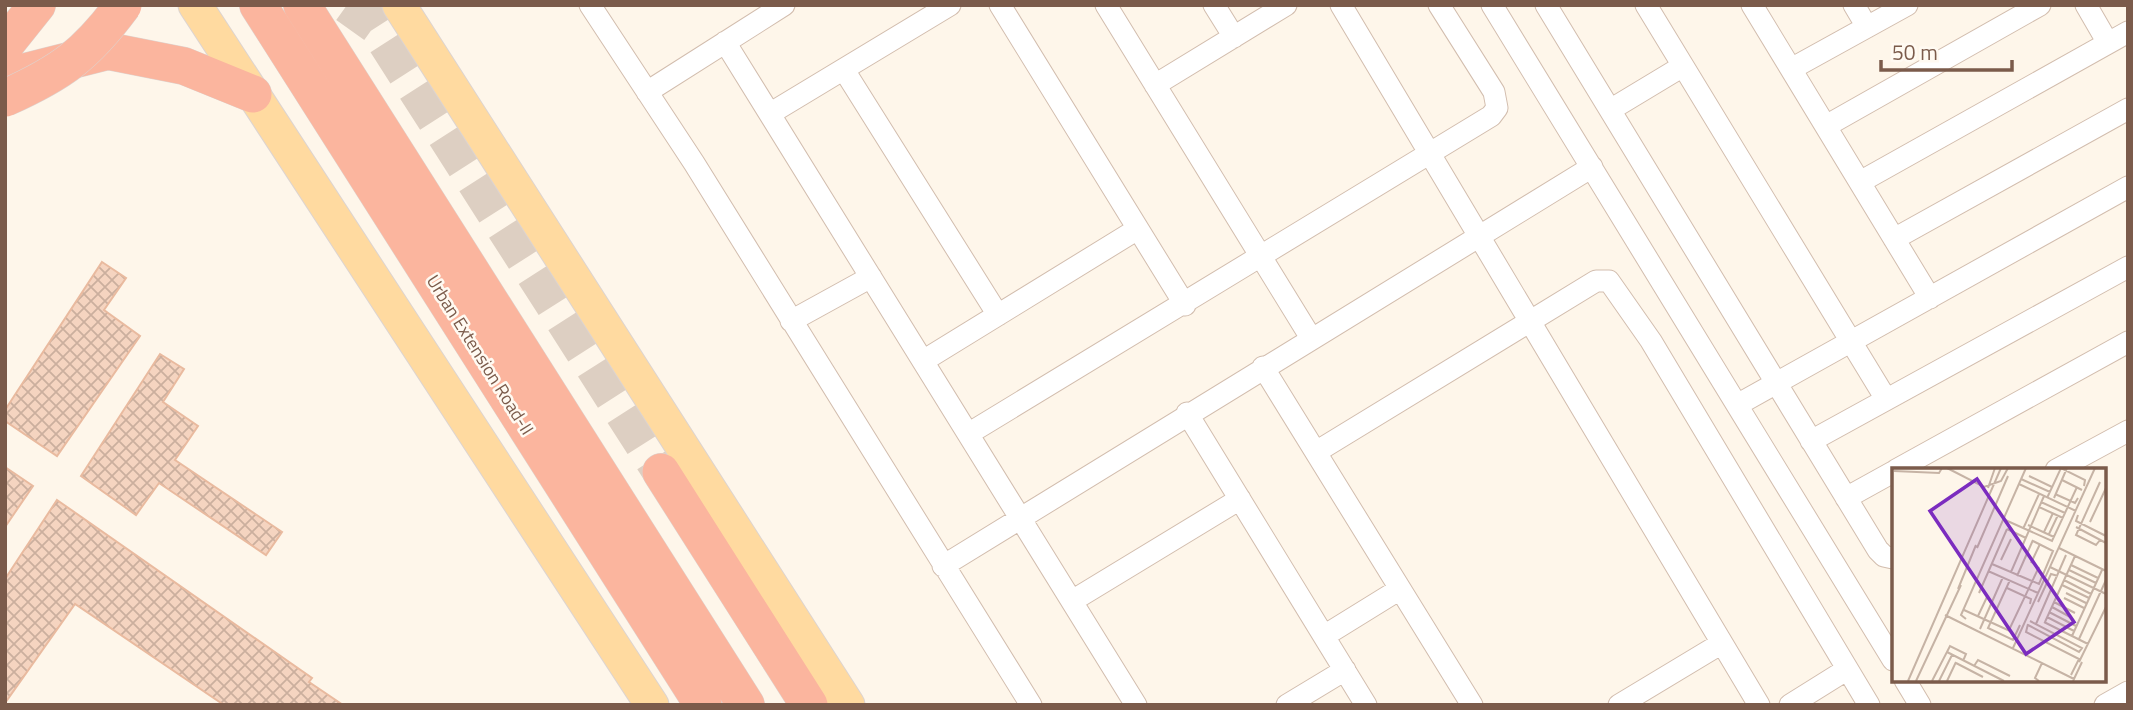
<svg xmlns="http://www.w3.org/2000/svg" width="2133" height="710" viewBox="0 0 2133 710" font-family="'Titillium Web',sans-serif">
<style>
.building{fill:url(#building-cross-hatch);stroke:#e9ba9f;stroke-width:2}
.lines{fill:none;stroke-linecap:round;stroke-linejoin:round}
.highway-tunnel{stroke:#ddcfc2;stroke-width:37;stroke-dasharray:37 18;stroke-linecap:butt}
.street-casing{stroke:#d2bdae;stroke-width:23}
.primary-casing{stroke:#ddd4d0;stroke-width:35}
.highway-casing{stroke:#ddd4d0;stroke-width:38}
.street{stroke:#fff;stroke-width:21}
.primary{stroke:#ffdaa0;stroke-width:33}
.highway{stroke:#fbb59e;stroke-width:37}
.highway-bridge-casing{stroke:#ddd4d0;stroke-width:38;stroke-linecap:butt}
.highway-bridge{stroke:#fbb59e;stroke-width:37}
.labels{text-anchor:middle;stroke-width:5;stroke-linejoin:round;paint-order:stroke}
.street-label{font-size:18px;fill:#7b5b4b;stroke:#fffaf2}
.inset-road{fill:none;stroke:#c6b3a5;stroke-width:2}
.view{fill:#7b2cbf;fill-opacity:0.15;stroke:#7b2cbf;stroke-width:3.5}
.inset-edge{fill:none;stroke:#7b5b4b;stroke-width:3.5}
</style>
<defs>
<pattern id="building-cross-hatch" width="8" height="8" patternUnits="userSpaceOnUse" patternTransform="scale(1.75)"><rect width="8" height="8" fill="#f5d4c0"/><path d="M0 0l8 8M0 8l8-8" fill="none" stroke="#cbaf9e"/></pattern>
</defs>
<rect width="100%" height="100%" fill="#fef6ea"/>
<path class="building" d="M102 262 126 278 104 310 140 336 57 456 5 421V410Z
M160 354 184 369 163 402 198 426 175 460 282 532 266 555 159 483 136 515 81 476Z
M5 467 33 486 5 527Z
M57 500 312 678 309 682 343 705H224L75 604 5 703V579Z"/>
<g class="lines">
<path class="highway-tunnel" d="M347 5 375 25 661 472"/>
<g class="street-casing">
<path id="street" d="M590 5 694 163 1031 705
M1000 5 1185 305
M1106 5 1311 338
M1214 5 1234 37
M1341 5 1759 705
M1492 5 1893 660
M1546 5 1878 550 1884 556 1893 558
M1646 5 1886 399
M1752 5 1930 298
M1854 5 1867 27
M2086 5 2108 43
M725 42 1136 705
M1791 69 1907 5
M844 70 998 315
M1155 85 1286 5
M647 92 784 5
M1610 110 1683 66
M771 113 950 5
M1826 126 2040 5
M1860 182 2128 32
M1894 239 2128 109
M791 321 871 277
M923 361 1136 230
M1263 367 1472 705
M1737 405 2128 187
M1187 413 1366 705
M968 434 1491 116 1497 108 1494 92 1439 5
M1811 441 2128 267
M1316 452 1596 281H1609L1651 341 1869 705
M1896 470 2128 342
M2056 470 2128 431
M1846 498 1893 472
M943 566 1592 167
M1072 601 1240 499
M1324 636 1400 589
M1905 680 1920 705
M1287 705 1345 670
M1619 705 1722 643
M1790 705 1846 670
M2105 705 2128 692"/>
</g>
<g class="primary-casing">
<path id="primary" d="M195 5 652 705
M399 5 848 705"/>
</g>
<g class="highway-casing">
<path id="highway" d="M258 5 703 705
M302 5 746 705
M5 45 37 5
M5 77 108 51 184 66 253 94
M661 472 809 705"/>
</g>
<use href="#street" class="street"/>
<use href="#primary" class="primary"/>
<use href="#highway" class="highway"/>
<g class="highway-bridge-casing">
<path id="highway-bridge" d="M5 98C61 73 86 55 123 5"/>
</g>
<use href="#highway-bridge" class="highway-bridge"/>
</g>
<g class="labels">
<g class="street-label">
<text transform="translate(480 355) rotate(58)" y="6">Urban Extension Road-II</text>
</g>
</g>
<g transform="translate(1892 468)">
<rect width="214" height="214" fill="#fef6ea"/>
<path class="inset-road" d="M55 0 92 19 109 13 116 0M2 3 47 5 50 0M137 8 160 19M129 11 158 24M170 12 190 22M127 16 184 43M96 20 103 0M163 26 183 35 186 30M155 30 169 0 193 12 192 18M162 30 175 0M149 34 173 45M147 39 171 50M186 47 184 53 214 68M111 51 160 73 185 19M198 54 214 20M136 57 162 69M184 59 214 75M115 61 134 70M131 61 147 26M152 64 161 45M157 66 166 47M208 72 204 77 184 67 208 14M85 80 116 8M167 80 214 103M109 92 119 71M139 95 148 76M100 96 147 116 161 83 141 73M179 97 206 110M158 99 214 126M177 102 204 115M96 103 146 125M119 104 152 28M125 108 141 72M118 112 96 160 121 172 128 157M172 112 199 126M170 117 197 130M115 120 139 131 138 136M66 121 84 77M87 125 115 61M174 125 194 135M172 130 192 140M146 134 159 106 166 108M162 134 183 145M160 139 180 150M72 142 118 163M157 144 184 158M53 147 182 211M86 148 95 129M155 149 182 163M74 151 69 147 134 0M152 154 196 176M153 154 183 88M136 156 134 164 187 191 179 207M144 156 174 87M136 157 187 184 190 180 138 153M88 161 111 109M117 162 147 99M180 168 210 102M187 171 214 112M121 180 203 0M55 184 112 213M187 194 214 139M64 195 91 209M82 198 86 192 118 208M16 213 109 0M24 213 69 117M40 213 58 178 74 186 71 193M47 213 60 187M55 213 64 194M147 213 143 210 150 195M181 213 190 194"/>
<path class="view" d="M85 11 182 154 134 186 38 43Z"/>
<rect width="214" height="214" class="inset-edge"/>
</g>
<rect width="2133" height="710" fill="none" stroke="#7b5b4b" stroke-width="14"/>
<path d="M1881 60v10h131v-10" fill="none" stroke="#7b5b4b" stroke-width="3.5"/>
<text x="1892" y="60" font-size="21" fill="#7b5b4b" stroke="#fffaf2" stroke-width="5" paint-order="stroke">50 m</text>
</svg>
